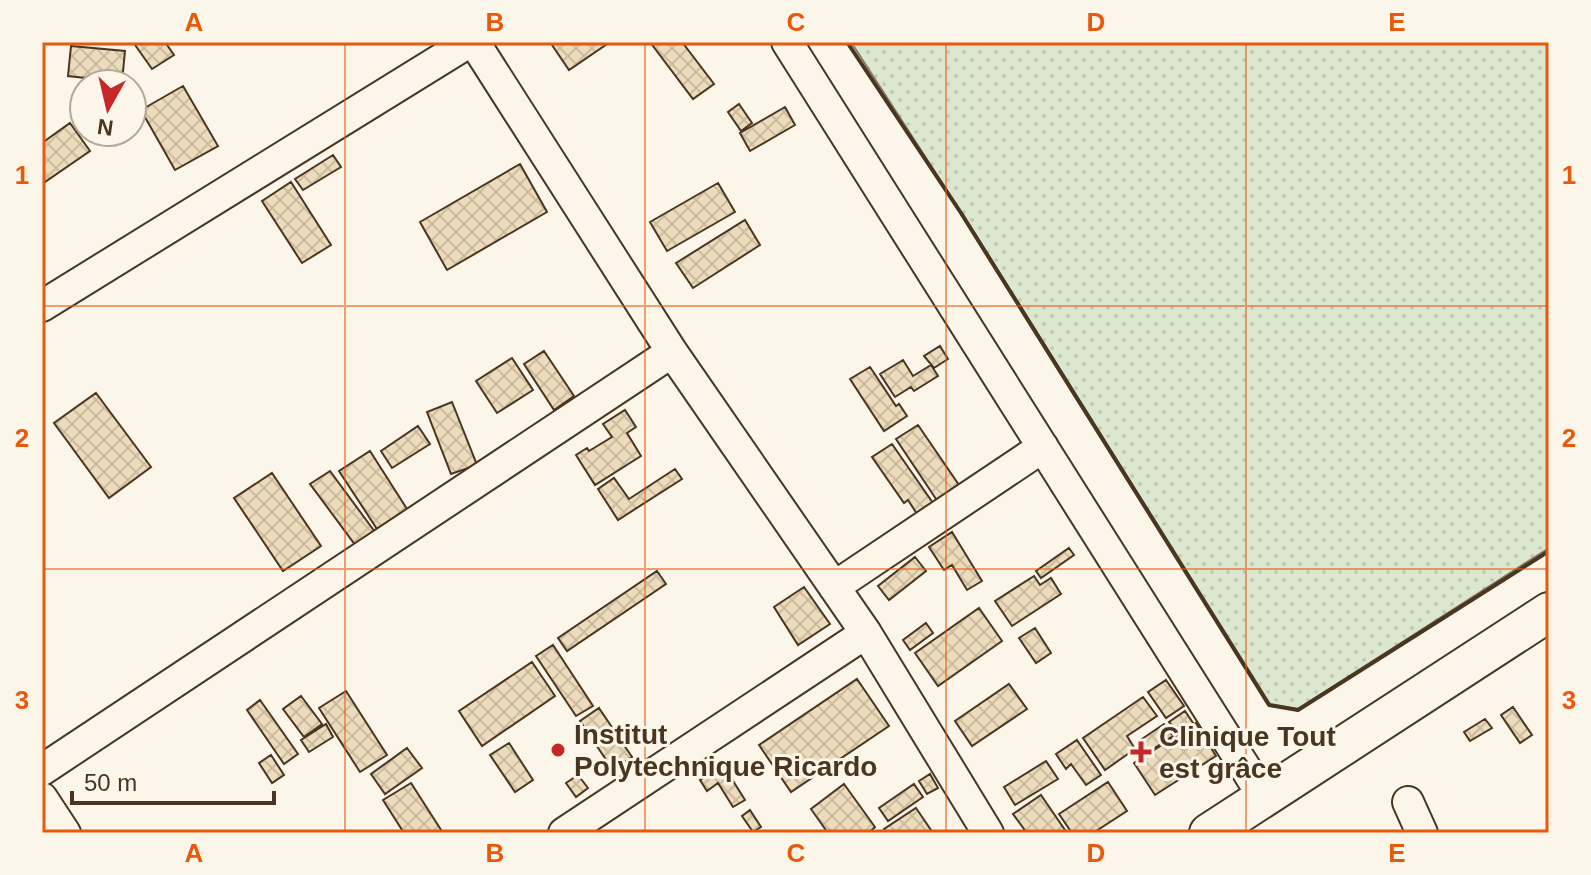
<svg xmlns="http://www.w3.org/2000/svg" width="1591" height="875" viewBox="0 0 1591 875" font-family="Arial,sans-serif">
<style>
.park{fill:url(#park-dots);stroke:#887966;stroke-width:2}
.building{fill:url(#building-cross-hatch);stroke:#4a3520;stroke-width:2}
.lines{fill:none;stroke-linecap:round;stroke-linejoin:round}
.minor-casing{stroke:#4a3520;stroke-width:34}
.major-casing{stroke:#4a3520;stroke-width:42}
.minor{stroke:#fbf6e9;stroke-width:30}
.major{stroke:#fbf6e9;stroke-width:38}
.wall{stroke:#4a3520;stroke-width:4}
.grid{fill:none;stroke:#e8590c;stroke-width:2;stroke-opacity:0.55}
.poi-dot{fill:#c62828;stroke:#fbf6e9;stroke-width:3}
.labels{text-anchor:middle;stroke-width:6;stroke-linejoin:round;paint-order:stroke}
.poi-label{font-size:28px;font-weight:bold;fill:#4a3520;stroke:#fbf6e9;text-anchor:start}
.neatline{fill:none;stroke:#e8590c;stroke-width:3}
.grid-label{font-size:26px;text-anchor:middle;font-weight:bold;fill:#e8590c}
</style>
<defs>
<pattern id="park-dots" width="8" height="8" patternUnits="userSpaceOnUse" patternTransform="scale(2)"><rect width="8" height="8" fill="#dce7d0"/><path d="M2 2h.1M6 6h.1" fill="none" stroke="#bec7b2" stroke-width="1.8" stroke-linecap="round"/></pattern>
<pattern id="building-cross-hatch" width="8" height="8" patternUnits="userSpaceOnUse" patternTransform="scale(2)"><rect width="8" height="8" fill="#ecdcbc"/><path d="M0 0l8 8M0 8l8-8" fill="none" stroke="#ccbda1"/></pattern>
</defs>
<rect width="100%" height="100%" fill="#fbf6e9"/>
<path class="park" d="M851 42H1549V548L1298 709 1270 704 972 229Z"/>
<path class="building" d="M133 42H165L174 55 152 69Z
M550 42H610L569 70Z
M650 42H682L714 84 693 99Z
M71 46 125 51 122 82 68 76Z
M183 86 218 146 175 170 141 110Z
M739 104 752 123 741 131 728 112Z
M785 107 795 125 750 151 740 133Z
M70 123 90 151 42 184V143Z
M333 155 341 167 303 190 295 179Z
M520 164 547 212 447 270 420 222Z
M291 182 331 245 302 263 262 201Z
M718 183 735 212 667 251 650 222Z
M745 220 760 245 693 288 676 263Z
M940 346 948 359 934 368 924 356Z
M544 351 574 396 554 410 524 364Z
M512 358 533 390 497 413 476 381Z
M903 360 913 376 931 365 938 376 914 391 911 387 895 397 880 374Z
M870 367 896 406 899 404 907 416 884 431 850 379Z
M96 393 151 467 109 498 54 423Z
M452 402 477 465 451 474 427 412Z
M625 410 636 427 627 433 641 456 595 485 576 455 587 448 589 451 612 437 603 424Z
M918 425 961 488 938 502 896 439Z
M418 426 430 444 392 468 381 451Z
M892 444 935 506 919 517 908 500 904 503 872 457Z
M370 451 407 509 377 529 339 471Z
M675 469 682 479 618 520 598 489 614 478 629 499Z
M330 471 375 532 356 546 310 484Z
M272 473 321 546 283 571 234 498Z
M952 532 982 581 967 590 952 565 944 570 929 547Z
M1069 548 1074 555 1041 578 1036 571Z
M915 557 926 571 889 600 878 586Z
M657 571 666 584 567 651 558 638Z
M1034 576 1040 585 1051 578 1061 594 1012 626 995 601Z
M804 587 830 624 798 645 774 607Z
M979 608 1002 641 938 686 915 653Z
M926 623 933 633 910 650 903 640Z
M1035 628 1051 653 1036 663 1019 638Z
M553 645 593 706 576 716 536 656Z
M532 662 555 696 482 746 459 711Z
M857 679 889 726 791 792 759 745Z
M1166 680 1184 706 1166 718 1148 692Z
M1009 684 1027 709 972 746 955 721Z
M346 691 387 755 360 772 319 708Z
M301 696 322 724 304 737 283 709Z
M1143 697 1157 716 1127 736 1135 749 1105 770 1083 738Z
M260 700 298 754 284 764 247 710Z
M1513 707 1532 735 1520 743 1501 715Z
M599 708 632 757 613 770 580 721Z
M1185 711 1193 723 1177 733 1169 722Z
M1485 719 1492 728 1470 741 1464 732Z
M1196 723 1216 756 1155 795 1134 763Z
M326 724 333 737 309 752 301 740Z
M1164 724 1173 736 1147 753 1139 741Z
M1077 740 1101 775 1086 785 1071 764 1066 769 1056 754Z
M509 743 533 780 515 792 490 755Z
M407 748 422 768 385 794 371 774Z
M271 755 284 775 272 783 259 763Z
M1046 761 1058 779 1015 805 1004 787Z
M723 765 745 800 733 807 718 783 707 791 700 780Z
M930 774 938 788 927 794 919 781Z
M578 775 588 788 576 797 566 783Z
M1108 782 1127 811 1093 833H1072L1059 814Z
M411 783 443 833H404L383 800Z
M844 784 875 827 868 833H828L811 809Z
M914 784 923 797 888 821 879 808Z
M1041 795 1067 833H1027L1013 814Z
M916 808 933 833H887L884 829Z
M750 810 761 827 753 832 742 816Z"/>
<g class="lines">
<g class="minor-casing">
<path id="minor" d="M474 42 672 352 866 633 988 833
M787 42 1263 796
M42 306 469 42
M834 587 1043 447
M42 770 672 352
M42 798 65 833
M1408 802 1422 833
M564 833 866 633"/>
</g>
<g class="major-casing">
<path id="major" d="M1209 833 1549 612"/>
</g>
<use href="#minor" class="minor"/>
<use href="#major" class="major"/>
<path class="wall" d="M847 42 961 213 1269 705 1298 710 1549 551"/>
</g>
<path class="grid" d="M345 42V833M645 42V833M946 42V833M1246 42V833M42 306H1549M42 569H1549"/>
<g class="poi-dot">
<circle cx="558" cy="750" r="8"/>
<path d="M1137 740h8v8h8v8h-8v8h-8v-8h-8v-8h8z"/>
</g>
<g class="labels">
<g class="poi-label">
<text x="574" y="744">Institut<tspan x="574" dy="32">Polytechnique Ricardo</tspan></text>
<text x="1159" y="746">Clinique Tout<tspan x="1159" dy="32">est grâce</tspan></text>
</g>
</g>
<rect width="1591" height="875" fill="none" stroke="#fbf6e9" stroke-width="88"/>
<g transform="translate(108 108) rotate(188)"><circle r="38" fill="#fbf6e9" stroke="#b4a999" stroke-width="2"/>
<path d="M0-6L14 30L0 20L-14 30Z" fill="#c62828"/>
<text y="-12" font-size="22" font-weight="bold" text-anchor="middle" fill="#4a3520">N</text>
</g>
<path d="M72 791v12h202v-12" fill="none" stroke="#4a3520" stroke-width="4"/>
<text x="84" y="791" font-size="24" fill="#4a3520" stroke="#fbf6e9" stroke-width="6" paint-order="stroke">50 m</text>
<rect x="44" y="44" width="1503" height="787" class="neatline"/>
<g class="grid-label">
<text x="194" y="31">A</text>
<text x="495" y="31">B</text>
<text x="796" y="31">C</text>
<text x="1096" y="31">D</text>
<text x="1397" y="31">E</text>
<text x="22" y="184">1</text>
<text x="1569" y="184">1</text>
<text x="22" y="447">2</text>
<text x="1569" y="447">2</text>
<text x="22" y="709">3</text>
<text x="1569" y="709">3</text>
<text x="194" y="862">A</text>
<text x="495" y="862">B</text>
<text x="796" y="862">C</text>
<text x="1096" y="862">D</text>
<text x="1397" y="862">E</text>
</g>
</svg>
